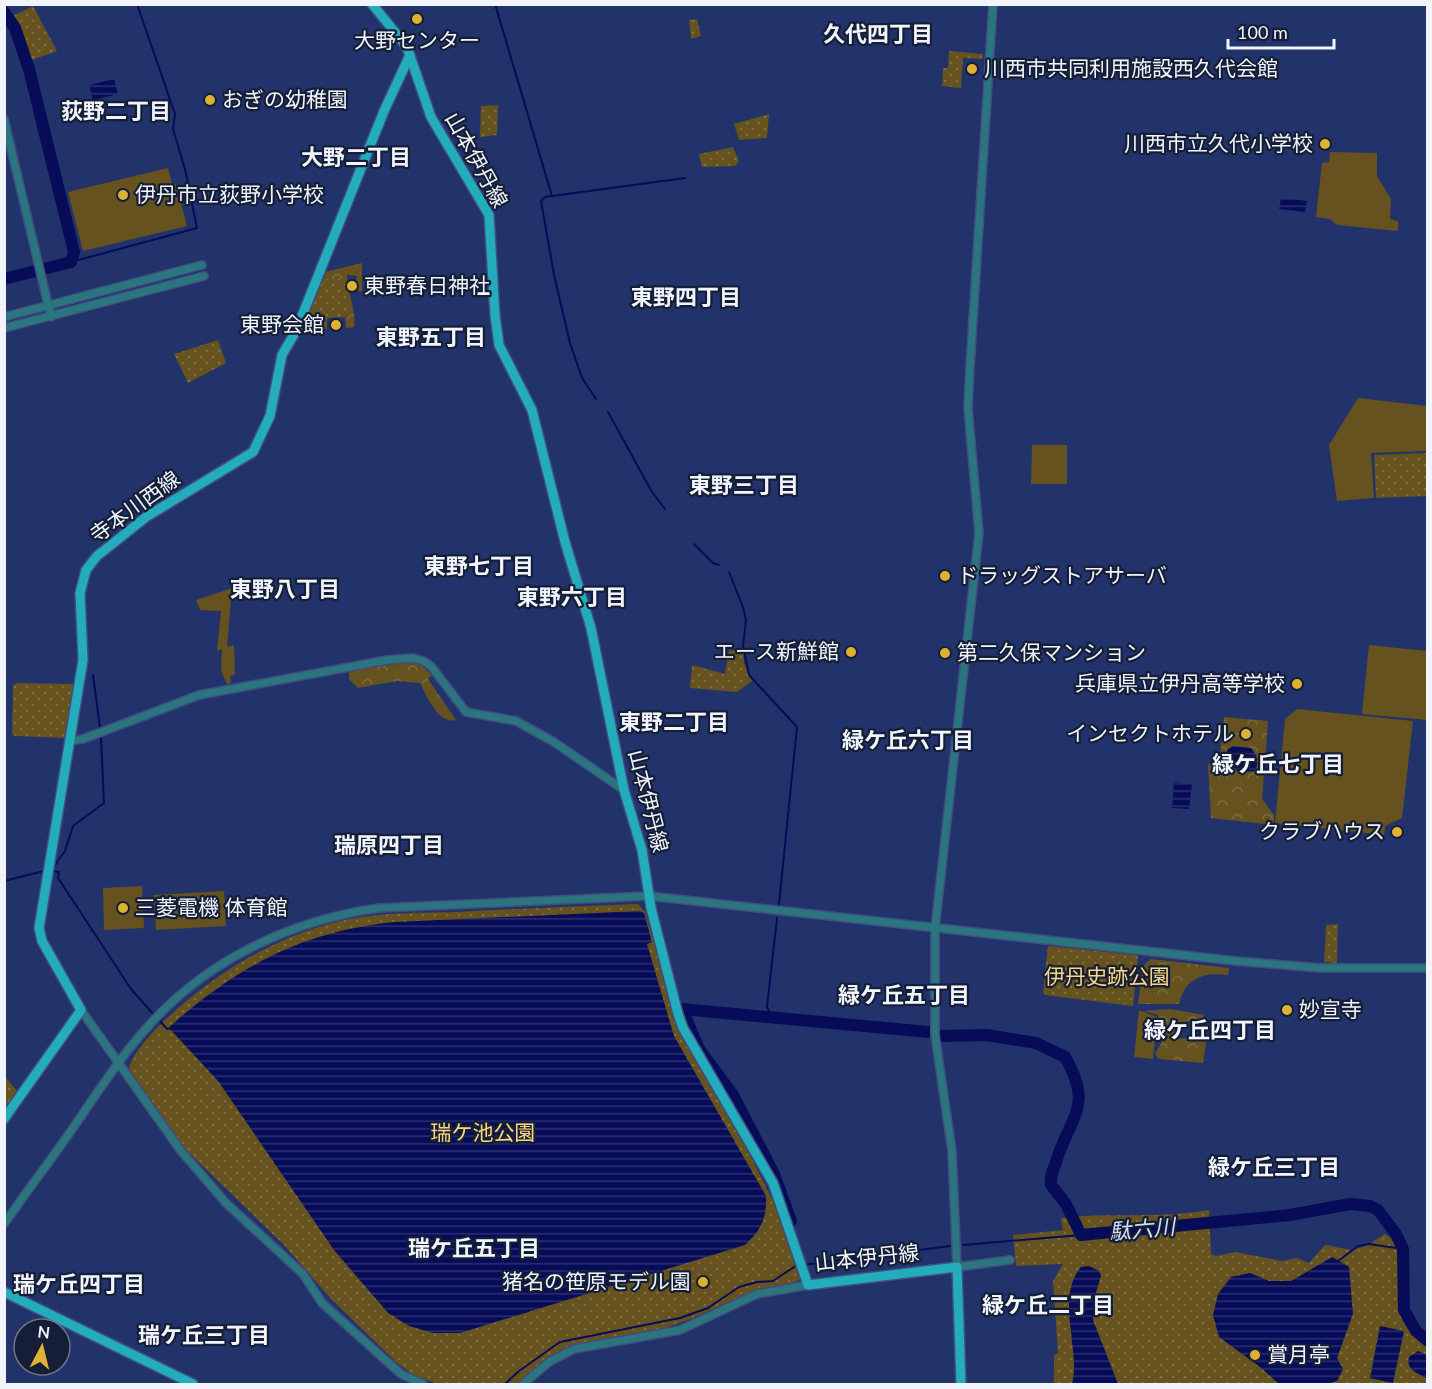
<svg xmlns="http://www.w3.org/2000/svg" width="1432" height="1389" viewBox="0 0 1432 1389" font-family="Lato,'Noto Sans JP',sans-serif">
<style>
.grass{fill:#66521e}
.forest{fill:url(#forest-crowns);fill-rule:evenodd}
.park{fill:url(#park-dots)}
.water{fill:url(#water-rules)}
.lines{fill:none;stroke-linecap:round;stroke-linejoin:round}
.stream{stroke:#070c58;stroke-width:2}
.river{stroke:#070c58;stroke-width:12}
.minor-casing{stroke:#3f4e7f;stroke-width:10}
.major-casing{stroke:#3f4e7f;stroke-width:12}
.minor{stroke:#2b757f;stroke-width:7}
.major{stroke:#23acbc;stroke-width:9}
.poi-dot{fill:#deb133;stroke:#151e37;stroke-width:2}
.labels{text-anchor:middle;stroke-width:4.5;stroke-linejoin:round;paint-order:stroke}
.poi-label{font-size:21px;fill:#f1f4fb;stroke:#151e37;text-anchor:start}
.street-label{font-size:21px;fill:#f1f4fb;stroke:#151e37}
.park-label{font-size:21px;fill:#fbd77e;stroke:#151e37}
.neighbourhood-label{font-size:22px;font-weight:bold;fill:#f1f4fb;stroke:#151e37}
.water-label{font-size:22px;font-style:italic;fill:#d2ddf8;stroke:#151e37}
</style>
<defs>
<pattern id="forest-crowns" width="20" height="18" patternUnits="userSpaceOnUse" patternTransform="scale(1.5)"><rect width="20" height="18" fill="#66521e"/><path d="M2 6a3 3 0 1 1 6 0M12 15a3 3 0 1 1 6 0" fill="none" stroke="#7c6c40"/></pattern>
<pattern id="park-dots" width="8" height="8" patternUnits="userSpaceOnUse" patternTransform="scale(1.5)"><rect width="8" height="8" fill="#66521e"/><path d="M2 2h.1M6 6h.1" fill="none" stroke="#7c6c40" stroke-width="1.8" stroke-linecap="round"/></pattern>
<pattern id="water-rules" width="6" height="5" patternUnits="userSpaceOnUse" patternTransform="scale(1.5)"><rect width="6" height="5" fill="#070c58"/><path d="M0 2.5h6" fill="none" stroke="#2c3071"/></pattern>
</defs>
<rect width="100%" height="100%" fill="#22336b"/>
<path class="grass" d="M1330 152 1377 153V176L1391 199 1390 219 1398 221V231L1337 225 1330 219 1316 217 1322 163 1329 162Z
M168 168 172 184H176L187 226 83 251 68 192Z
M1358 398 1427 406V451L1371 453 1374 498 1337 501 1329 445Z
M1032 445H1067V484H1031Z
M232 588 227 647 234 645 235 675 230 676 231 683 227 684 221 671 222 649 217 651 221 611 200 610 196 600Z
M1369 645 1427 651V720L1362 714Z
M1297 709 1413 721 1402 818 1385 826 1384 835 1275 823 1285 719Z
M142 886 144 928 104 930 103 888Z
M224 891 226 926 156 930 154 895Z
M1139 1010 1157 1017 1153 1059 1134 1057Z"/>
<path class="forest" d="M362 263V291L359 292 356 284 357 276 347 275C347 293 357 311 354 327L346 328 345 315 327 318V329L309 330V325L304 323 321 273Z
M411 662 420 664 432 675 428 679 456 720C438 725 426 694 420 683L397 681 358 688 349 679V671Z
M1224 717 1268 721 1262 799 1274 815V825L1211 818 1208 764H1219ZM1226 756 1258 765 1255 771C1241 774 1230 770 1226 756Z
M1151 959 1229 968 1228 975C1203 972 1185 978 1179 1004H1138L1143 966Z
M1171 1009 1204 1015 1201 1022 1188 1021 1186 1024H1177L1176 1038 1198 1039 1207 1035 1203 1063 1159 1059 1155 1054 1163 1040 1159 1037 1158 1015 1144 1011Z"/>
<path class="park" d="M33 6 57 51 32 60 13 16Z
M697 19 701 36 691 39 689 20Z
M949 51 983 54 982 59 963 58 961 88 942 86 943 68H948Z
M498 105 497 135 480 137 481 106Z
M769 114 767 138 739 140 734 124Z
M733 147 739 161 735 166 702 167 699 154Z
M322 279H345L348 317 324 318 323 329 307 330 304 327Z
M218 340 226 363 188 383 174 354Z
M1427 453V496L1376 498 1374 455Z
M729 650 743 652 744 663 752 681 737 692 690 688 692 665 725 674Z
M17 683 75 684 69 733 64 738 15 736 12 734 13 686Z
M638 904 645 912 679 1028 740 1136 775 1205 802 1278 790 1285 742 1296 688 1320 656 1331 568 1347 551 1356 516 1384H438L415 1376 397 1363 331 1299 284 1245 184 1148 129 1073C126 1059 156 1028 166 1019 213 976 264 943 325 925 368 912 413 913 456 912 517 909 578 906 638 904Z
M1338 924 1337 963 1324 962 1326 925Z
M1048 946 1136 955 1138 957 1133 1006 1045 995 1043 993Z
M5 1077 19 1093 5 1114Z
M1209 1210 1211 1254 1216 1256 1235 1252 1282 1261 1297 1258 1309 1263 1325 1245 1351 1250 1366 1246 1385 1234C1415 1251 1389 1295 1403 1321 1408 1331 1420 1340 1427 1348V1384H1054V1355L1058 1353 1053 1281 1063 1264 1016 1266 1013 1235 1063 1230 1061 1218C1110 1212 1160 1219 1209 1210Z"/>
<path class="water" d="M114 79 118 94 93 100 89 85Z
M1281 198 1307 201 1305 212 1279 209Z
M1233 746 1251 748C1257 756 1260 761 1254 771H1238L1228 763 1227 750Z
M1174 782 1192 784 1189 809 1172 808Z
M640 911 644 913 652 942 647 944 674 1036 766 1196C767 1218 761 1230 745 1245L460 1333H433L409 1326 388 1313 334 1250 218 1081 171 1030 167 1029C236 967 302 931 395 922Z
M1332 1257 1349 1267 1353 1314 1337 1358 1343 1369 1337 1381 1327 1384H1279L1260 1367 1219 1337 1213 1315 1218 1294 1231 1277 1250 1273 1269 1281H1291Z
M1089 1266 1099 1271 1101 1276 1093 1302V1320L1118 1384H1072C1081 1351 1055 1297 1081 1267Z
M1380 1326 1404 1331 1393 1383 1370 1378Z
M1418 1351 1427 1355V1379C1417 1372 1406 1371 1409 1357Z"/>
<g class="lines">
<path class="stream" d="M495 4 552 196
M71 262 197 228 185 169 173 129 175 114 137 4
M596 399 582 378 570 343 554 275 541 201 545 197 685 178
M608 412 652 492 665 509
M694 544 713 563 719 565
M729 572 743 607 746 620 743 646 749 675 797 727 779 904
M93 675 100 728
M52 869 65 851 73 826 104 803 101 737
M50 871 59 872 58 878 131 989 155 1016
M4 881 44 871
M772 1016 767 1007 777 918
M159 1020 167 1029
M963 1245 1081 1235
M1338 1261 1358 1246 1369 1244 1403 1249
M803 1265 950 1246
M505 1384 519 1371 560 1342 680 1318 708 1308 739 1287 757 1282 773 1281 797 1265"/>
<path class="river" d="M4 12 15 28 29 69 74 252 71 262 4 279
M941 1036 987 1035 1036 1043 1065 1057C1094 1107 1070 1116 1056 1162 1053 1170 1050 1177 1051 1185L1066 1204 1081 1235 1290 1215 1350 1204 1370 1206 1378 1210 1396 1234 1403 1249 1404 1310 1416 1331 1428 1341
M791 1221 774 1174 733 1095 699 1049 682 1009 928 1032"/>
<g class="minor-casing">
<path id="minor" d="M993 4 970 367 968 408 979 533 935 929V1035L952 1151 957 1267 1010 1260
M4 119 51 317
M4 317 202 265
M4 328 204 276
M69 741 83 739 199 695 387 660 413 658 423 661 431 666 466 712 516 721 554 742 624 790
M81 1010 181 1151 226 1203 303 1274 322 1303 401 1374 423 1384
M4 1224C27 1191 51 1160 73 1128 98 1092 122 1054 152 1022 211 958 293 920 379 908L649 896 1236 961 1320 968H1428
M523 1384 549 1362 574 1349 680 1330 757 1294 808 1285"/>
</g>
<g class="major-casing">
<path id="major" d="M372 4 407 47 431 117 489 215 495 315 499 345 532 410 565 542 591 628 624 790 642 850 651 908 678 1014 683 1028 773 1183 808 1285 957 1267 961 1384
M4 1119 81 1010 42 941 39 928 83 660 80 593 86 570 97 556 146 517 253 452 270 416 282 355 296 331 384 111 410 55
M4 1292 193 1384"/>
</g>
<use href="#minor" class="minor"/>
<use href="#major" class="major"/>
</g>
<g class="poi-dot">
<circle cx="417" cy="19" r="6"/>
<circle cx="972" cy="69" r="6"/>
<circle cx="210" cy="100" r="6"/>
<circle cx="1325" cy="144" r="6"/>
<circle cx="123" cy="195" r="6"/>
<circle cx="352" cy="286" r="6"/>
<circle cx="336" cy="325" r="6"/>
<circle cx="945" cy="576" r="6"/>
<circle cx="851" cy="652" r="6"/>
<circle cx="945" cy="653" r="6"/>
<circle cx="1297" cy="684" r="6"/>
<circle cx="1246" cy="734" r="6"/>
<circle cx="1397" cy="832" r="6"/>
<circle cx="123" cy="908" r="6"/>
<circle cx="1287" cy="1010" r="6"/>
<circle cx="703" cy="1282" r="6"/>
<circle cx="1255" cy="1355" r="6"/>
</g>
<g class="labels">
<g class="poi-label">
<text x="417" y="48" text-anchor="middle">大野センター</text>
<text x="984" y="76">川西市共同利用施設西久代会館</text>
<text x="222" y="107">おぎの幼稚園</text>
<text x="1313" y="151" text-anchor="end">川西市立久代小学校</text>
<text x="135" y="202">伊丹市立荻野小学校</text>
<text x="364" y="293">東野春日神社</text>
<text x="324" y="332" text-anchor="end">東野会館</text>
<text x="957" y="583">ドラッグストアサーバ</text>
<text x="839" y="659" text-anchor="end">エース新鮮館</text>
<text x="957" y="660">第二久保マンション</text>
<text x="1285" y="691" text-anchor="end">兵庫県立伊丹高等学校</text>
<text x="1234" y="741" text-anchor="end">インセクトホテル</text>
<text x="1385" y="839" text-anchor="end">クラブハウス</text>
<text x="135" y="915">三菱電機 体育館</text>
<text x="1299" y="1017">妙宣寺</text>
<text x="691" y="1289" text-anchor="end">猪名の笹原モデル園</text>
<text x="1267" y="1362">賞月亭</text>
</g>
<g class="street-label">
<text transform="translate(476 160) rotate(61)" y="7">山本伊丹線</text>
<text transform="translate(135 507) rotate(-36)" y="7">寺本川西線</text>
<text transform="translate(648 801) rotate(76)" y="7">山本伊丹線</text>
<text transform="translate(867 1258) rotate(-6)" y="7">山本伊丹線</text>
</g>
<g class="park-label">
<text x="1107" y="984">伊丹史跡公園</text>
<text x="483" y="1140">瑞ケ池公園</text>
</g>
<g class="neighbourhood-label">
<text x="878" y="42">久代四丁目</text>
<text x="116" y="119">荻野二丁目</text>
<text x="356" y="165">大野二丁目</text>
<text x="686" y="305">東野四丁目</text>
<text x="431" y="345">東野五丁目</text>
<text x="744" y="493">東野三丁目</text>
<text x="479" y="574">東野七丁目</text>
<text x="285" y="597">東野八丁目</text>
<text x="572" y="605">東野六丁目</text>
<text x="674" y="730">東野二丁目</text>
<text x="908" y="748">緑ケ丘六丁目</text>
<text x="1278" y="772">緑ケ丘七丁目</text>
<text x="389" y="853">瑞原四丁目</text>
<text x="904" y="1003">緑ケ丘五丁目</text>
<text x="1210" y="1038">緑ケ丘四丁目</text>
<text x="1274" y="1175">緑ケ丘三丁目</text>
<text x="474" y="1256">瑞ケ丘五丁目</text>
<text x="79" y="1292">瑞ケ丘四丁目</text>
<text x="1048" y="1313">緑ケ丘二丁目</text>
<text x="204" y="1343">瑞ケ丘三丁目</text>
</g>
<g class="water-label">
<text transform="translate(1142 1229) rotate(-5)" y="8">駄六川</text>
</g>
</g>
<rect width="1432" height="1389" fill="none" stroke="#f1f4fb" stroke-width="12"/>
<g transform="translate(42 1347) rotate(7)"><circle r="28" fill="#151e37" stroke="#6d7485" stroke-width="1.5"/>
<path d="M0-4.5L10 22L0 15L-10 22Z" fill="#deb133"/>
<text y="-9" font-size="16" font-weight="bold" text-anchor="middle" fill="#f1f4fb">N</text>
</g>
<path d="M1228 39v9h106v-9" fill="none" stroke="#f1f4fb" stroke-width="3"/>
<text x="1237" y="39" font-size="18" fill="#f1f4fb" stroke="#151e37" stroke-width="4.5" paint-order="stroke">100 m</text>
</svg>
